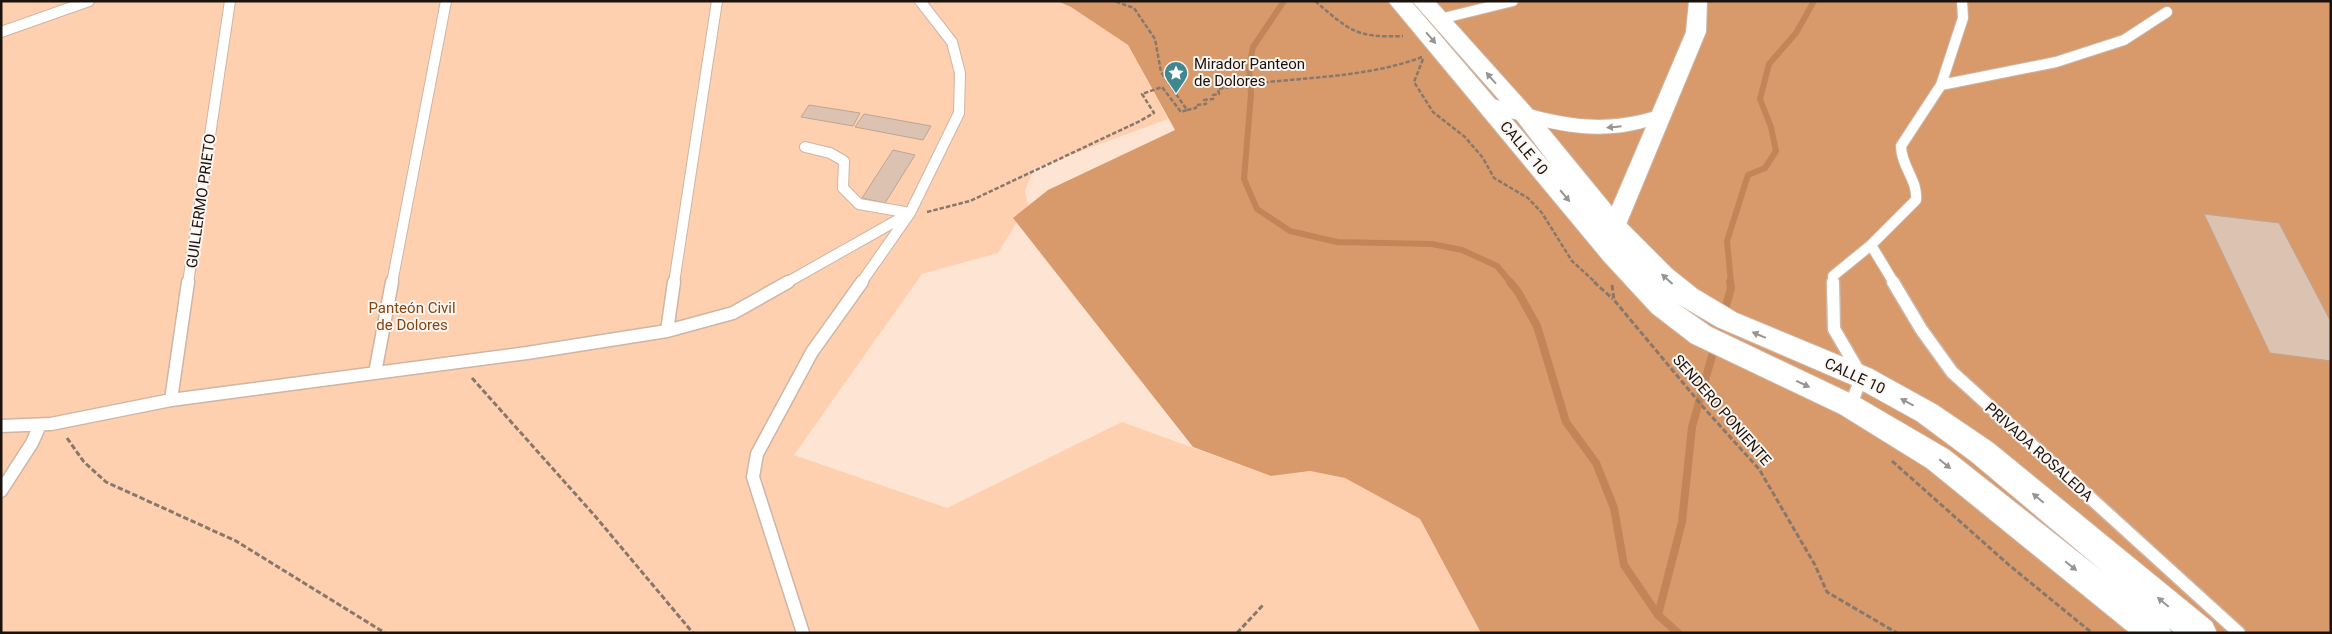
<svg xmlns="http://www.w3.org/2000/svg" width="2332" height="634" viewBox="0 0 2332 634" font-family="Roboto,sans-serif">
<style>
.green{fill:#fed0af}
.forest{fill:#d99a6b}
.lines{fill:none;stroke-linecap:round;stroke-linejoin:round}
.stream-far1{stroke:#c38557;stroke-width:6}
.stream{stroke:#c38557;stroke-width:8}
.building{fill:#dcc3b1;stroke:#bda594}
.service-far1-casing{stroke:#ceb5a4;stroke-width:12}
.service-casing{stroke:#ceb5a4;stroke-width:15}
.minor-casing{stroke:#ceb5a4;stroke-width:2}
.tertiary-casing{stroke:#ceb5a4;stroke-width:2}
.path-far1{stroke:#88786c;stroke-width:2.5;stroke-dasharray:4.5 2;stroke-linecap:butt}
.path{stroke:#88786c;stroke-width:3;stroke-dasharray:5.5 2.5;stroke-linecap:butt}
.service-far1{stroke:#fff;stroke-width:10}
.service{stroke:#fff;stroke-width:12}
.minor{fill:#fff;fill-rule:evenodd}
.tertiary{fill:#fff;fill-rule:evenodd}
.oneway{fill:#989492}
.labels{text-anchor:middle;stroke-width:4;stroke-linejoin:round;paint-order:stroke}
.poi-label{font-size:15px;fill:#1a120c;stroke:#fcf6f3;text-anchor:start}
.street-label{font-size:15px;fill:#1a120c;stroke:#fcf6f3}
.park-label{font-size:15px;fill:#814611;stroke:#fcf6f3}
</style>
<rect width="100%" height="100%" fill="#fee5d3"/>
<path class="green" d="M1 1H1057L1071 7 1128 45 1168 119 1035 168 1025 190 1028 205 998 253 922 274 794 455 947 508 1122 422 1271 476 1310 471 1345 478 1420 519 1481 633H1Z"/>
<path class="forest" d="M1057 1H2331V633H1481L1420 519 1345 478 1310 471 1271 476 1193 447 1013 218 1048 190 1175 130 1128 45 1071 7Z"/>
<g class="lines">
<path class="stream-far1" d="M1284 1 1253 47 1249 68 1251 94 1244 179 1257 209 1290 231 1337 242 1432 244 1462 250 1497 266 1511 283
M1731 283 1727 241 1748 175 1765 168 1776 151 1771 127 1760 99 1769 64 1796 33 1814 1"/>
<path class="stream" d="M1510 282 1518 292 1537 326 1566 422 1596 463 1614 508 1624 565 1658 615 1678 633
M1658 615 1682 522 1692 427 1731 288 1730 282"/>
</g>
<path class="building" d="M809 105 860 113 853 126 801 117Z
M864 114 931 126 923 140 855 127Z
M893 150 915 155 885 203 862 198Z
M2204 214 2279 223 2331 322V361L2270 353Z"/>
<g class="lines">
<g class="service-far1-casing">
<path id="service-far1" d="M1440 19 1513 1
M1 32 89 1
M1941 85 2056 62 2124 40 2167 12
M805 147 830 153 844 161 843 188 859 204 910 213 861 283
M1871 245 1894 283
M188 283 230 1
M392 283 446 1
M674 283 717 1
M786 283 910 213 959 113 960 73 952 42 920 1
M1833 283V276L1871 245 1916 200C1918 180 1901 166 1901 146L1941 85 1963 18 1962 1"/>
</g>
<g class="service-casing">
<path id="service" d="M1833 282 1834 329 1862 377 1850 406
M1893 282 1921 329 1952 372 2239 633
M667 331 674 282
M375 373 392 282
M171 400 188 282
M1 426 51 424 171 400 527 353 667 331 733 313 788 282
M1 491 32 443 40 425
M803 633 753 477 757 454 812 352 862 282"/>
</g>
<g class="minor-casing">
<path id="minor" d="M1689 1H1707L1706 32 1618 244 1615 250 1607 252 1599 250 1596 244 1646 127C1587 144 1538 125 1482 110L1479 105 1482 100 1489 98C1549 114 1590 130 1652 112L1686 32Z"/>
</g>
<g class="tertiary-casing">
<path id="tertiary" d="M1388 1H1411L1552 166 1516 119 1412 1H1435L1532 109 1623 220 1672 269 1697 289 1737 313 1872 369 1937 405 1993 443 2212 622 2217 633H2175L2169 628 2172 633H2130L1927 468 1840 414 1691 343 1652 313 1604 261ZM1678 304 1717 327 1852 385 1917 421 1971 461 2102 571 1949 450 1860 398 1711 327Z"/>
</g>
<path class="path-far1" d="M1315 1C1350 31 1356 38 1403 36
M1423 59 1414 82 1433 112 1465 137 1483 158 1494 178 1528 198 1542 213 1572 261 1596 283
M1187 110 1196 108V105L1206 104 1204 100 1213 99V95L1219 94 1218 89C1285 76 1359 81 1422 57
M927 212 970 201 1140 121 1154 113 1142 94 1162 87 1181 112 1187 110 1161 72 1155 39 1134 8 1114 1"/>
<path class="path" d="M1594 282 1613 299
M1612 285 1614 300 1704 408 1759 469 1815 565 1827 592 1897 633
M472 378 595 516 693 633
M67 438 84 462 106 482 236 541 385 633
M1892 461 2009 565 2092 633
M1237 633 1264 604"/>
<use href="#service-far1" class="service-far1"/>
<use href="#service" class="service"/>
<use href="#minor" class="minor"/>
<use href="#tertiary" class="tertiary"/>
</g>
<defs><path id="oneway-solid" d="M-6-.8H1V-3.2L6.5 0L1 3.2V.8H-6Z" transform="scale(1.25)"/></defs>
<g class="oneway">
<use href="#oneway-solid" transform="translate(1431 38) rotate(49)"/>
<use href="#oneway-solid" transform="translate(1491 78) rotate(-131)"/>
<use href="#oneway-solid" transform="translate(1614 127) rotate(174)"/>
<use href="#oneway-solid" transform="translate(1565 196) rotate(50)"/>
<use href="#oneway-solid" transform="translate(1667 279) rotate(-138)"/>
<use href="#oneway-solid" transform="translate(1759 335) rotate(-157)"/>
<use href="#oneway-solid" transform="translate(1803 384) rotate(25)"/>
<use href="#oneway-solid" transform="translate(1907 402) rotate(-152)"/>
<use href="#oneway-solid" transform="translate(1945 464) rotate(39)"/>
<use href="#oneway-solid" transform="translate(2038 498) rotate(-140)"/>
<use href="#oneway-solid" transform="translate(2071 566) rotate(39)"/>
<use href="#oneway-solid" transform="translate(2163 602) rotate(-140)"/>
</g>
<defs>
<g id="sight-pin" transform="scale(1.25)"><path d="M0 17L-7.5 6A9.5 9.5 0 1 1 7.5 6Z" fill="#408790" stroke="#fcf6f3"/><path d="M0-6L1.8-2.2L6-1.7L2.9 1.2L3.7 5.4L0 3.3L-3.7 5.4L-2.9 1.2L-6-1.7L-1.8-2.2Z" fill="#fff"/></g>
</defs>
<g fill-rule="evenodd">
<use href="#sight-pin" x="1176" y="73"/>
</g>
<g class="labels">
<g class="poi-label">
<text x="1194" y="69">Mirador Panteon<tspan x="1194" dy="17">de Dolores</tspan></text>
</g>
<g class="street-label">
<text transform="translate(1524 148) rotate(50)" y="5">CALLE 10</text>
<text transform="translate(201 201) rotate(-82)" y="5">GUILLERMO PRIETO</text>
<text transform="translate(1855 376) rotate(25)" y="5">CALLE 10</text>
<text transform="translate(1722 410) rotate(49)" y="5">SENDERO PONIENTE</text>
<text transform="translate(2039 452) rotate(42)" y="5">PRIVADA ROSALEDA</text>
</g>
<g class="park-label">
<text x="412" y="313">Panteón Civil<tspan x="412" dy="17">de Dolores</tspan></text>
</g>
</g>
<rect width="2332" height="634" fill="none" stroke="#1a120c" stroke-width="5"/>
</svg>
